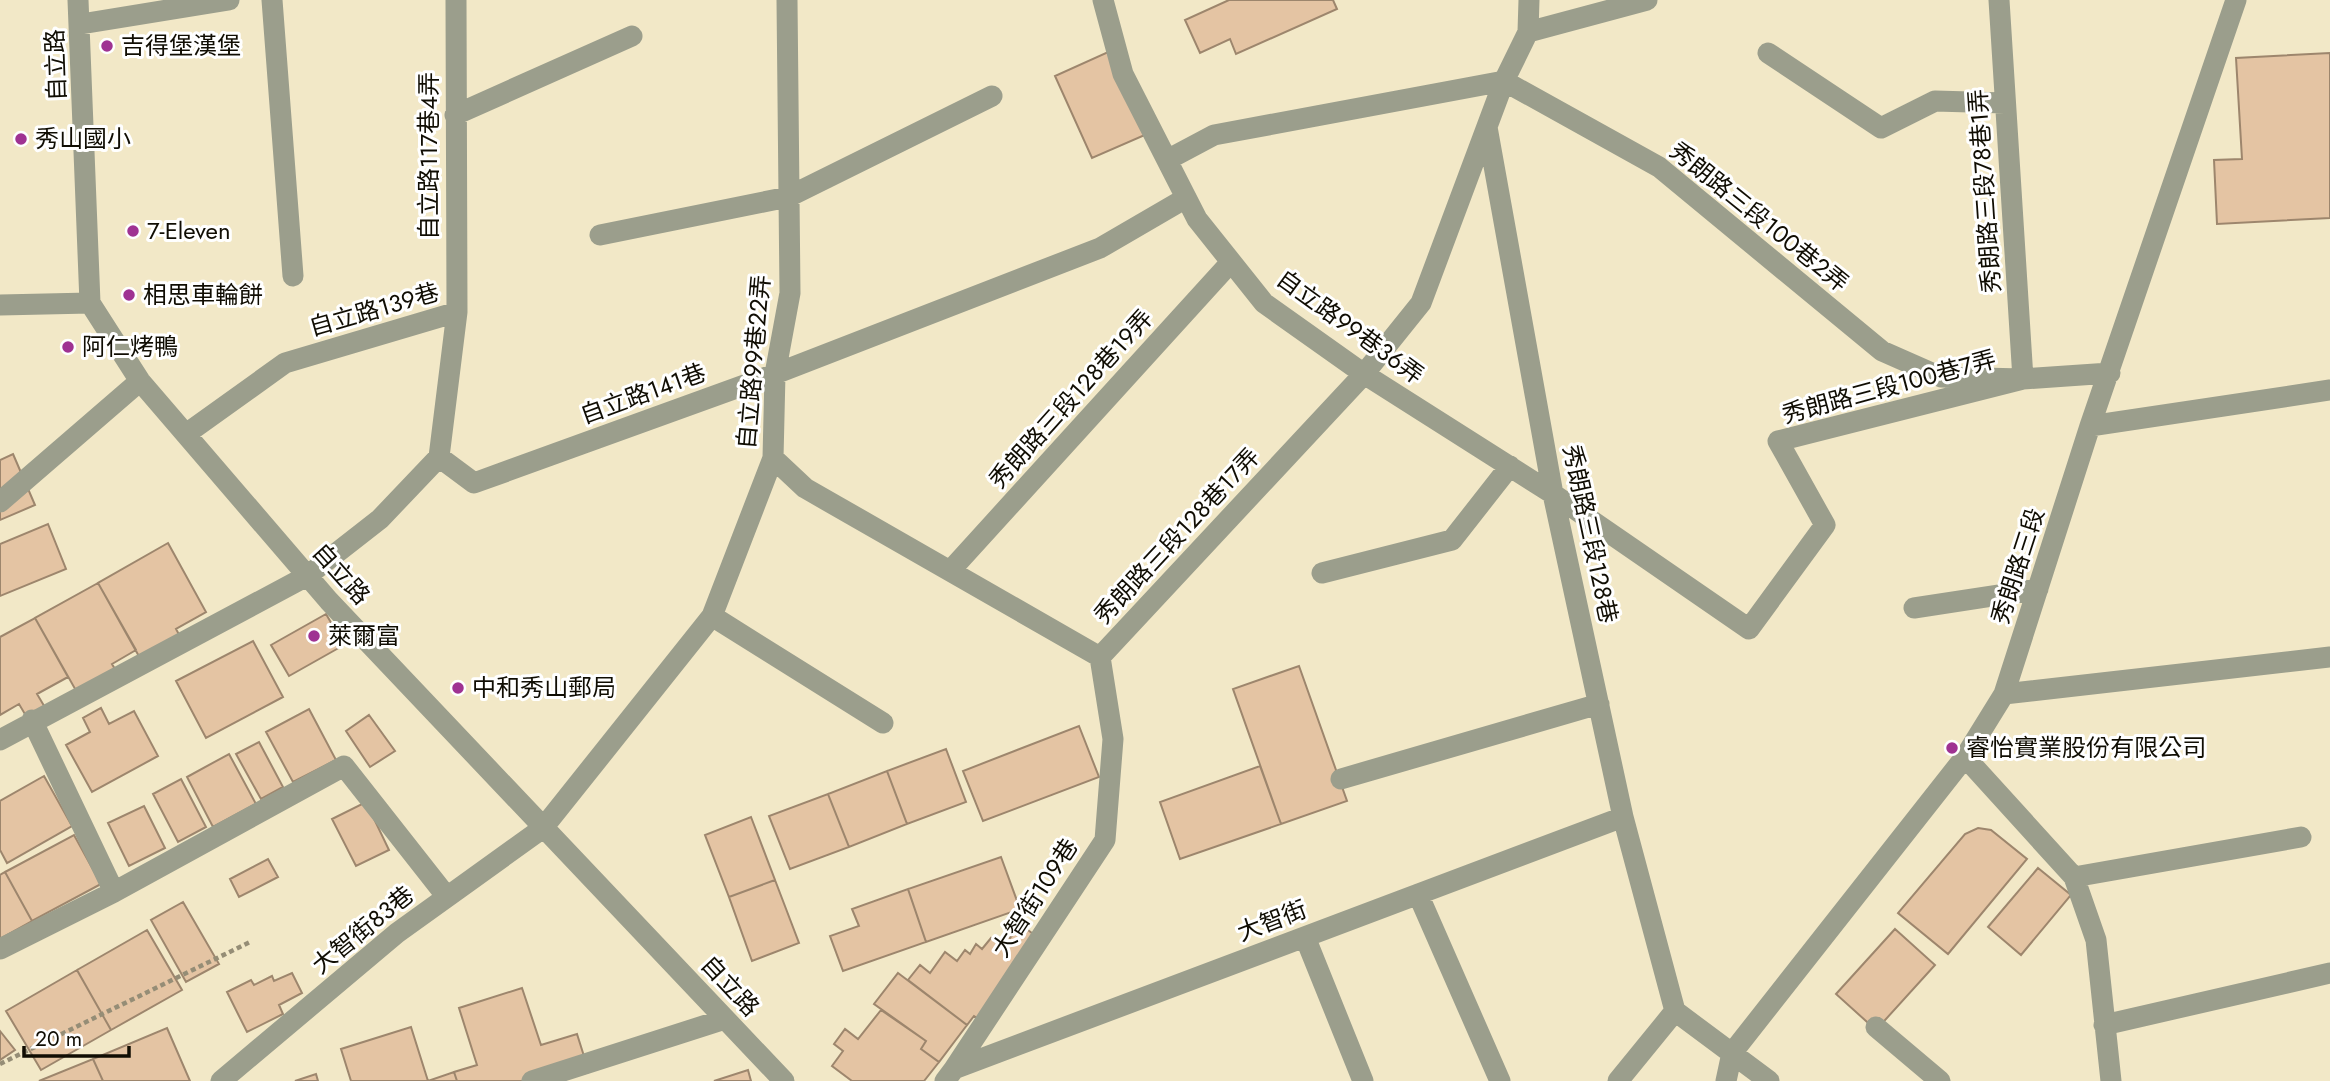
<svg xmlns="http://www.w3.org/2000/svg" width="2330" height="1081" viewBox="0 0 2330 1081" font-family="Jost,'Noto Sans TC',sans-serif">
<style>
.building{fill:#e4c4a3;stroke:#9d866d;stroke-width:2}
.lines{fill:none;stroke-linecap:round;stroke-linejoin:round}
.path{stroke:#958d76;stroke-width:4.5;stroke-dasharray:5 3.5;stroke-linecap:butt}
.minor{stroke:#9b9e8c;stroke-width:21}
.poi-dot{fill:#9f3292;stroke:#fff;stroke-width:2.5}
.labels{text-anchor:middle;stroke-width:6;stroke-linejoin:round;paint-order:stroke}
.poi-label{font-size:24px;fill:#100d03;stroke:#fff;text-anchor:start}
.street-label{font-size:24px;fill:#100d03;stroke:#fff}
</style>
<rect width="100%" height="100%" fill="#f2e8c7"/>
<path class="building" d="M1229 0H1333L1337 9 1236 54 1230 39 1200 53 1185 20Z
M1117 48 1154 131 1092 158 1055 76Z
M2330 53V218L2217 224 2214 160 2242 159 2236 58Z
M13 454 35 505 0 520V460Z
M48 524 66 569 0 596V544Z
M168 543 206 612 176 629 184 644 145 667 98 583Z
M98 583 136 650 112 664 122 681 83 703 35 618Z
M326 614 344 645 289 676 271 645Z
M35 618 68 677 37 694 53 721 35 731 19 704 0 715V637Z
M253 641 283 697 206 738 176 681Z
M1299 666 1347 801 1281 824 1233 689Z
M101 708 109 724 134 711 158 756 92 792 66 745 90 732 83 718Z
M309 709 336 760 293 782 266 732Z
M369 715 395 751 370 767 346 731Z
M1079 726 1099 777 983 821 963 771Z
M259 742 283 787 261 799 236 754Z
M946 749 966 802 907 824 887 771Z
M229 754 256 804 213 827 187 777Z
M1260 766 1281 824 1180 859 1160 802Z
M887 771 907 824 849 847 828 794Z
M44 776 72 826 7 863 0 850V801Z
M181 779 206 827 178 842 153 794Z
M828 794 849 847 790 869 769 816Z
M366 802 389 850 356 866 332 819Z
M144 806 165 848 129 866 108 823Z
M751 817 775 880 729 897 705 835Z
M1978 828 1991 830 2027 859 1948 954 1898 913 1965 834Z
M74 835 101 884 32 921 5 872Z
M1001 857 1020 909 926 942 908 889Z
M268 859 278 877 239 897 230 879Z
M2038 868 2071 895 2021 955 1988 927Z
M5 872 32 921 0 939V875Z
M775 880 799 943 752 961 729 897Z
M908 889 926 942 843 971 830 936 859 926 852 909Z
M183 902 219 964 186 982 151 920Z
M1020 924 1041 940 980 1020 974 1016 967 1025 908 980 920 965 930 973 945 952 957 961 965 950 970 954 976 944 982 949 991 938 998 944 1005 934 1010 938Z
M1895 929 1935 965 1876 1030 1836 994Z
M147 930 182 990 111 1030 77 970Z
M77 970 111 1030 41 1070 6 1011Z
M292 973 302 993 279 1005 283 1014 247 1032 227 992 251 980 254 985 272 976 274 981Z
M898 973 967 1025 939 1062 921 1049 926 1041 874 1004Z
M522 988 541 1045 577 1034 589 1072 559 1081H457L454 1072 477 1065 459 1008Z
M881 1010 926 1041 921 1049 939 1062 924 1081H852L832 1066 843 1051 834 1044 845 1029 858 1039Z
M411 1027 428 1081 454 1072 457 1081H351L341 1049Z
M167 1028 190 1081H103L93 1059Z
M0 1031 15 1050 0 1060Z
M93 1059 103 1081H39Z
M748 1070 751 1081H714Z
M316 1074 318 1081H295Z"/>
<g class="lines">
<path class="path" d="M0 1064 250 942"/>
<path class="minor" d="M78 0 90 303 140 381 329 601 784 1081
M272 0 293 276
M1103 0 1123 74 1197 219 1264 303 1364 374 1553 494 1749 629 1825 525 1778 441 2023 379 1999 0
M81 24 229 0
M1528 32 1647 0
M1768 53 1881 128 1935 101 2005 103
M455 115 632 36
M1487 127 1553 494 1623 817 1675 1011 1769 1081
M1167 160 1214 135 1504 81 1659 167 1882 351 1941 377 2023 379 2110 373
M600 235 788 197 992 96
M0 305 90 303
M2090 426 2330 390
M186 434 285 363 457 312
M439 457 474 483 775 374 1100 248 1186 198
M439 457 457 312 456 0
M773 458 805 488 1100 657
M0 502 140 381
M950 571 1231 262
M1322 573 1452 540 1510 466
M1914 608 2038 589
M712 616 883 723
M1100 657 1364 374 1421 303 1504 81 1528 32 1529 0
M2004 694 2330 657
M32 720 114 892
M0 740 307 576 380 519 439 457
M1965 757 2074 877 2096 940 2111 1081
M1341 779 1599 704
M2074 877 2301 837
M1418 894 1500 1081
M1305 937 1363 1081
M0 949 114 892 344 766 447 897
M2104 1025 2330 973
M1876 1027 1940 1081
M954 1069 1105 840 1113 739 1100 657
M221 1081 397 933 543 828 712 616 773 458 775 374 790 293 787 0
M532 1081 725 1019
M945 1081 954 1069 1623 817
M1618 1081 1675 1011
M1726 1081 1732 1053 1965 757 2004 694 2090 426 2236 0"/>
</g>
<g class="poi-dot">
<circle cx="107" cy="46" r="7"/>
<circle cx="21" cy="139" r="7"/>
<circle cx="133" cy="231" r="7"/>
<circle cx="129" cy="295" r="7"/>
<circle cx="68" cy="347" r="7"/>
<circle cx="314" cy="636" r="7"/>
<circle cx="458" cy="688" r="7"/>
<circle cx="1952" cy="748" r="7"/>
</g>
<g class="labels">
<g class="poi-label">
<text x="121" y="54">吉得堡漢堡</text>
<text x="35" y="147">秀山國小</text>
<text x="147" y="239">7-Eleven</text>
<text x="143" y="303">相思車輪餅</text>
<text x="82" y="355">阿仁烤鴨</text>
<text x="328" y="644">萊爾富</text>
<text x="472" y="696">中和秀山郵局</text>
<text x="1966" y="756">睿怡實業股份有限公司</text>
</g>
<g class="street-label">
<text transform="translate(56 65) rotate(-92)" y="8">自立路</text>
<text transform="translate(429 156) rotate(-90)" y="8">自立路117巷4弄</text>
<text transform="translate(1985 191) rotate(-94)" y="8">秀朗路三段78巷1弄</text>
<text transform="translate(1759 217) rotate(39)" y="8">秀朗路三段100巷2弄</text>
<text transform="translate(374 310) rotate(-16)" y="8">自立路139巷</text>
<text transform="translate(1350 327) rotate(36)" y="8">自立路99巷36弄</text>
<text transform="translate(754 362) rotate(-85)" y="8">自立路99巷22弄</text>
<text transform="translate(1889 387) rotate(-15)" y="8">秀朗路三段100巷7弄</text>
<text transform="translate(643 394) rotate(-20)" y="8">自立路141巷</text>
<text transform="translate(1071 399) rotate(-48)" y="8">秀朗路三段128巷19弄</text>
<text transform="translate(1590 534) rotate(78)" y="8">秀朗路三段128巷</text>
<text transform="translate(1177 536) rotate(-47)" y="8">秀朗路三段128巷17弄</text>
<text transform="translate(2018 566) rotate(-72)" y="8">秀朗路三段</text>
<text transform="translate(341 574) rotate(48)" y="8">自立路</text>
<text transform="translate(1035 898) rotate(-57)" y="8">大智街109巷</text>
<text transform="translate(1272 921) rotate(-21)" y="8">大智街</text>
<text transform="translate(363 930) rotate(-39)" y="8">大智街83巷</text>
<text transform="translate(730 986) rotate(47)" y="8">自立路</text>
</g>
</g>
<path d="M24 1046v10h105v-10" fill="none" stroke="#100d03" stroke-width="3.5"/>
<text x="35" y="1046" font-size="21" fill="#100d03" stroke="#ffffff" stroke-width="5" paint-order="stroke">20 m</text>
</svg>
